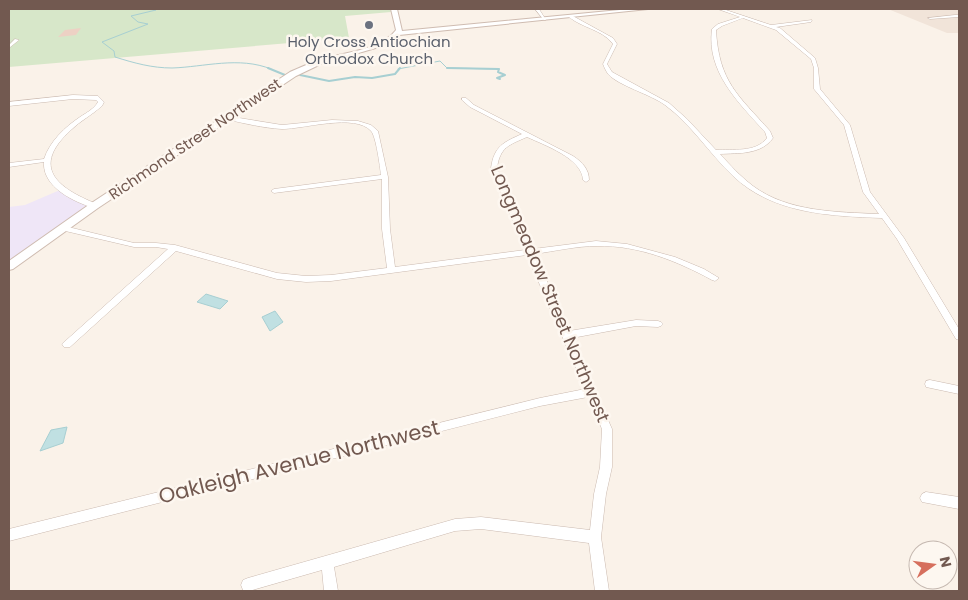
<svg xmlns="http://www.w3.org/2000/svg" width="968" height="600" viewBox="0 0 968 600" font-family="Poppins,sans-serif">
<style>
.residential{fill:#f1e4d9}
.education{fill:#efe6f7}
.green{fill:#d7e7c9}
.water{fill:#c0e0e2;stroke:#a7cfd2}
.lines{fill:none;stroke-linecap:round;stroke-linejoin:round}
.stream-far1{stroke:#a7cfd2;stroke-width:1}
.stream{stroke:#a7cfd2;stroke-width:2}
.building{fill:#edd1c4}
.street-casing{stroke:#cbbab0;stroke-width:1}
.secondary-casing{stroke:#cfbcb1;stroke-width:2}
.street{fill:#fff;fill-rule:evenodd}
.secondary{fill:#fff;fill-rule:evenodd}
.worship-dot{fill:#6b7280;stroke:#fdf7f0;stroke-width:2}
.labels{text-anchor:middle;stroke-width:5;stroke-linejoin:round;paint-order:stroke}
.far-worship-label{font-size:15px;fill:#5b616d;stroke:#fdf7f0}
.far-street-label{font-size:15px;fill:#725950;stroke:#fdf7f0}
.street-label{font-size:18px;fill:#725950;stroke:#fdf7f0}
.near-street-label{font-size:21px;fill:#725950;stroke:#fdf7f0}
</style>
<rect width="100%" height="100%" fill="#faf2e9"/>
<path class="residential" d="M888 9H959V33H947Z"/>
<path class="education" d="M60 190 94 206 9 266V207L25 205Z"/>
<path class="green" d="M9 9H390L391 12 345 16 349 38 9 67Z"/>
<path class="water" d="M206 294 228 301 220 309 197 302Z
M275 311 283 322 270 331 262 317Z
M67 427 63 443 40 451 51 430Z"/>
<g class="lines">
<path class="stream-far1" d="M154 9 156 10 131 16 138 22 148 24 102 42 114 51 115 57C134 63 152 68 172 68 204 67 239 56 271 69
M398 69 440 61 447 68 499 69"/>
<path class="stream" d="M268 68 285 75
M447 68 499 69 498 72 505 75 497 78 500 79
M300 75 329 81 355 77 372 78 395 74 400 68"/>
</g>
<path class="building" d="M81 28 76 35 58 37 65 30Z"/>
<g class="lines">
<g class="street-casing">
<path id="street" d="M535 9H539L546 20H544Z
M718 9H723L771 25 812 20 811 22 776 27 780 28 815 58 818 68 820 89 850 125 870 192 904 238 959 329V340L956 339 897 239 882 218C830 216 773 214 733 176 709 153 691 124 665 105 650 94 619 86 608 74 606 71 604 67 603 64L613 44C602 29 581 28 568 16L571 15 613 38 617 44 607 64 612 72 669 103 687 119 716 150C732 149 756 153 767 138L765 132C739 103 706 72 712 29L718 24 740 17ZM743 18 776 30 811 59 814 68V89L844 125 863 192 879 214C837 212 788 212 753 186 740 176 730 165 720 154 738 153 761 155 773 138L770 131C738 95 719 82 716 30L722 26Z
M955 15H959V17L930 19 928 18Z
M15 39 19 40 9 48V45Z
M73 95 98 96 104 102 102 106C92 115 80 121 71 130 30 167 57 188 97 204V208H94C74 202 42 187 44 162L9 167V163L44 159C50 141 65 127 80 117 86 113 94 109 98 102L96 100 73 99 9 106V102Z
M462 98H466L474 105 573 156C582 162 589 169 589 180L586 182 583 180C582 158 544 145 527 137 509 145 500 147 497 168L533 249 596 241 627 244 675 257 704 269 719 278 715 281 712 280C677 261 638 245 597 246 577 246 555 251 535 254L569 331 636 320 658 321 661 322 663 324 661 326 658 327 636 326 572 338 612 429V467L606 494 601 537 609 591H595L589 543 481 529 455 531 334 567 338 591H324L322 570 249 591 243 590 241 585 243 580 248 578 455 519 481 517 590 530 594 494 600 467 602 429 588 397 540 406 9 541V529L540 398 585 389 527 255 331 281 306 282 277 279 176 251 70 347H64L62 344 168 249 156 247H134L61 230 60 228 64 226 134 243H156L175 245 277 273 306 276 331 275 387 268 382 229V179L274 193 271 191 274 189 381 175C380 167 376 136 371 131 355 113 304 129 282 129 263 128 243 123 225 119V117L227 116 282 125 332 120 358 121 371 125 378 131 388 177 390 229 395 267 525 250 491 168C494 146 504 142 522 134L470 107 462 100Z
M930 380 959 386V394L926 387 925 384 926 381Z
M926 492 959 497V509L922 502 920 498 922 494Z"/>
</g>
<g class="secondary-casing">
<path id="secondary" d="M391 9H397L402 31 630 9H648L399 35 379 47 321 64 296 76 98 208 13 269 9 270V261L90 204 290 72C300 68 309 63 319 60 343 52 380 51 396 30Z"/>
</g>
<use href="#street" class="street"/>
<use href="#secondary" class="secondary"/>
</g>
<circle class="worship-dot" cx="369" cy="25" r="5"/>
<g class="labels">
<g class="far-worship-label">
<text x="369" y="47">Holy Cross Antiochian<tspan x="369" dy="17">Orthodox Church</tspan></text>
</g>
<g class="far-street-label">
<text transform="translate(195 139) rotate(-34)" y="5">Richmond Street Northwest</text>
</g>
<g class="street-label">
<text transform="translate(550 294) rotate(67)" y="6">Longmeadow Street Northwest</text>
</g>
<g class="near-street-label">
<text transform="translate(299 462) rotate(-14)" y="7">Oakleigh Avenue Northwest</text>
</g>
</g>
<rect width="968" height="600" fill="none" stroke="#725950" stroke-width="20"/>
<g transform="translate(933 565) rotate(76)"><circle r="24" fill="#fdf7f0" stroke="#c5b8b0"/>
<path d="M0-4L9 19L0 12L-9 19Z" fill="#d66f5d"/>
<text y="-8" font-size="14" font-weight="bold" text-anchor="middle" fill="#725950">N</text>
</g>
</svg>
